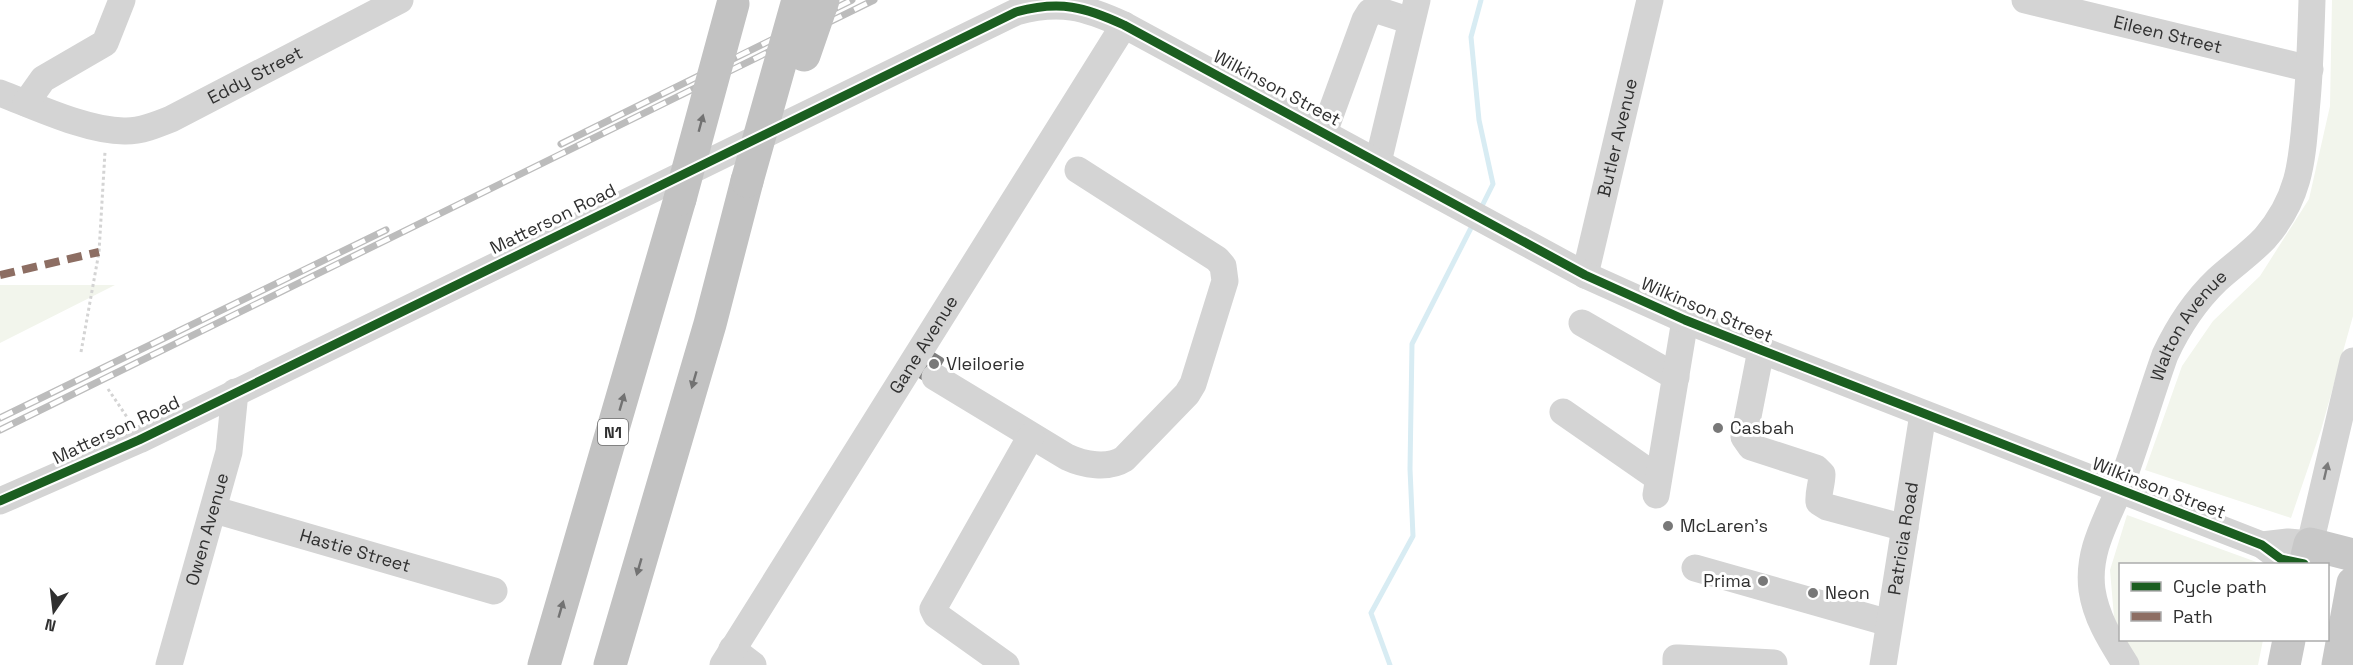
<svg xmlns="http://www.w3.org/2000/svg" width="2353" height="665" viewBox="0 0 2353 665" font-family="'Space Grotesk',sans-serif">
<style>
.green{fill:#f2f5ec}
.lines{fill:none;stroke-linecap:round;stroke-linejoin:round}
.stream{stroke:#d8ecf3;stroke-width:5}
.building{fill:#7f7f7f}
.path{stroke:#d4d4d4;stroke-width:3;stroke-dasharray:3 3;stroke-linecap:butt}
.minor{stroke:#d4d4d4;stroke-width:27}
.major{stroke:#c8c8c8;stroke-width:33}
.highway{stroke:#c2c2c2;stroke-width:33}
.rail-casing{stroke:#bcbcbc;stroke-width:7}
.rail{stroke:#fff;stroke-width:4.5;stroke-dasharray:14;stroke-linecap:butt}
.highway-bridge{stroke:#c2c2c2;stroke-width:33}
.quiet{stroke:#8d6e63;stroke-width:8;stroke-dasharray:15 8;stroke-linecap:butt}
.cycleway-casing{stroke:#fff;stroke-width:13}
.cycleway{stroke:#1b5e20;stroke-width:9}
.oneway{fill:#727272}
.oneway2{fill:#7a7a7a}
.poi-dot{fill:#787878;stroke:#fff;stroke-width:2}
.labels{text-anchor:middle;stroke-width:6;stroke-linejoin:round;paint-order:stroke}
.shield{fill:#fff;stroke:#6e6e6e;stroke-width:1.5}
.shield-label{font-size:16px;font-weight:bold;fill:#303030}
.street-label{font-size:18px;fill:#303030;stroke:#fff}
.poi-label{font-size:18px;fill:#303030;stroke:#fff;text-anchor:start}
</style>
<rect width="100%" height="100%" fill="#fff"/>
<path class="green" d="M2332 0H2353V316L2321 430 2291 518 2145 470 2182 366 2213 321 2260 276 2309 199 2330 106Z
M0 285H115L0 343Z
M2127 515 2262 564H2120V630L2114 617 2110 570Z
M2125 640H2263L2258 665H2139Z"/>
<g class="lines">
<path class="stream" d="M1481 0 1471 37 1479 120 1493 184 1481 208
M1390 665 1371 613 1413 536 1410 469 1412 344 1474 222"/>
</g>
<path class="building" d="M932 351 945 359 930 385 917 377Z"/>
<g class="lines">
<path class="path" d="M81 352 99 252 105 152
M108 389 129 420"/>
<g class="minor">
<path id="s1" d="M2025 0 2310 69"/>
<path id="s2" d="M0 93C34 106 89 132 126 131 141 131 156 125 171 119L400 0"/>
<path d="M26 103 43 79 105 43 122 0"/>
<path d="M1324 132 1365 20 1370 12 1377 10 1411 21"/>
<path d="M1378 162 1417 0"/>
<path id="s3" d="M1585 275 1650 0"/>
<path d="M1582 323 1676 377"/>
<path d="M1761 350 1744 437 1751 447 1816 468 1822 474C1822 484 1818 492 1819 502L1827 507 1905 528"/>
<path d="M935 377 1067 457C1084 465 1108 469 1124 459L1187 394 1193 384 1225 281 1223 266 1217 259 1078 170"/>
<path d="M1563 412 1658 478"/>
<path d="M1656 495 1685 320"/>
<path d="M0 501 139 440 1016 12C1060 0 1085 7 1124 25L1585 275 1685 320 1761 350 2262 545 2281 559 2304 564"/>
<path id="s4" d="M215 510 494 591"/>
<path d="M2262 545 2288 542 2310 544 2353 361"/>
<path d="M1695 568 1889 623"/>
<path d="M732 649 753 665"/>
<path id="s5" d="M169 665 229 452 235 392"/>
<path id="s6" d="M723 665 1124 25"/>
<path d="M1006 665 936 615 933 609 1031 436"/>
<path d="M1676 665V658H1679L1774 663"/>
<path id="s7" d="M1883 665 1923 414"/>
<path id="s8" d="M2126 665C2111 641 2096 618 2092 590 2087 553 2105 523 2119 490 2136 446 2149 400 2165 355 2178 327 2194 302 2217 280 2232 266 2250 254 2265 238 2303 194 2302 155 2307 101 2310 67 2311 34 2312 0"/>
</g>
<path class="major" d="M2305 564 2310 544 2353 555
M2284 665 2289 640
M2338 665 2353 583"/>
<path class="highway" d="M544 665 680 199
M610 665 710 324 747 181"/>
<g class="rail-casing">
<path id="rail" d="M561 144 852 0
M0 418 386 230
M0 430 874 0"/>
</g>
<use href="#rail" class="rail"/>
<path class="highway-bridge" d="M804 55 823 0
M747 181 798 0
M680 199 733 4"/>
<path class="quiet" d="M0 275 99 252"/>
<g class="cycleway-casing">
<path id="cycleway" d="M0 501 139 440 1016 12C1060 0 1085 7 1124 25L1585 275 1685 320 1761 350 2262 545 2281 559 2304 564"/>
</g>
<use href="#cycleway" class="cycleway"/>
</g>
<defs><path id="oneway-solid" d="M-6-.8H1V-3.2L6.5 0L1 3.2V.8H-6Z" transform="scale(1.5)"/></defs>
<g class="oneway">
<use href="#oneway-solid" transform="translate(701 123) rotate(-75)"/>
<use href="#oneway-solid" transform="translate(694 380) rotate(106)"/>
<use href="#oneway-solid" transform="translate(622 402) rotate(-74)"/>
<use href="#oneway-solid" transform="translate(639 567) rotate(106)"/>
<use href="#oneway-solid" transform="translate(561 609) rotate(-74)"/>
</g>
<use class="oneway2" href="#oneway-solid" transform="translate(2326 471) rotate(-77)"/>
<g class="poi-dot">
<circle cx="934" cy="364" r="6"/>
<circle cx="1718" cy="428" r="6"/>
<circle cx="1668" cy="526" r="6"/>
<circle cx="1763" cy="581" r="6"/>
<circle cx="1813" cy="593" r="6"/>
</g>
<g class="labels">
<rect class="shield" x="598" y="419" width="30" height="26" rx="4.5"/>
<g class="shield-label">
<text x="613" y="438">N1</text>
</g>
<g class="street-label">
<text dy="6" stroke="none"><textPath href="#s1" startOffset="147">Eileen Street</textPath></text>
<text dy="6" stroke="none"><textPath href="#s2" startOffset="274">Eddy Street</textPath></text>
<text transform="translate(1277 88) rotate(28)" y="6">Wilkinson Street</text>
<text dy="6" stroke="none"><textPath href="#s3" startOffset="141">Butler Avenue</textPath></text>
<text transform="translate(553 219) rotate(-26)" y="6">Matterson Road</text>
<text transform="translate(1707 310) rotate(23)" y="6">Wilkinson Street</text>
<text dy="6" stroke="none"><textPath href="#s8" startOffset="368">Walton Avenue</textPath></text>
<text dy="6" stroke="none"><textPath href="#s6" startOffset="378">Gane Avenue</textPath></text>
<text transform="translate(116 430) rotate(-25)" y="6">Matterson Road</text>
<text transform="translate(2159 488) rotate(21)" y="6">Wilkinson Street</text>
<text dy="6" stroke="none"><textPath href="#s5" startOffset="141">Owen Avenue</textPath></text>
<text dy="6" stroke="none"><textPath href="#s7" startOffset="128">Patricia Road</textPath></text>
<text dy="6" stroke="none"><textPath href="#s4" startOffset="146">Hastie Street</textPath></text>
</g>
<g class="poi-label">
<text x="946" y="370">Vleiloerie</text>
<text x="1730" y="434">Casbah</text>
<text x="1680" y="532">McLaren's</text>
<text x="1751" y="587" text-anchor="end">Prima</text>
<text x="1825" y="599">Neon</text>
</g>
</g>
<rect x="2119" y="563" width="210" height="78" fill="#ffffff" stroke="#acacac" stroke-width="1.5"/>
<rect x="2131" y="582" width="30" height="9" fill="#1b5e20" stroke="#acacac" stroke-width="1.5"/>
<text x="2173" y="593" font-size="18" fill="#303030">Cycle path</text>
<rect x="2131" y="612" width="30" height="9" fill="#8d6e63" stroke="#acacac" stroke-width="1.5"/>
<text x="2173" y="623" font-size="18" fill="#303030">Path</text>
<g transform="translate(54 611) rotate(194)" stroke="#ffffff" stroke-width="4.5" paint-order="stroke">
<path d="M0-4.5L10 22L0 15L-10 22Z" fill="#303030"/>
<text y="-9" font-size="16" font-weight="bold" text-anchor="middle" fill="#303030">N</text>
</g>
</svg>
